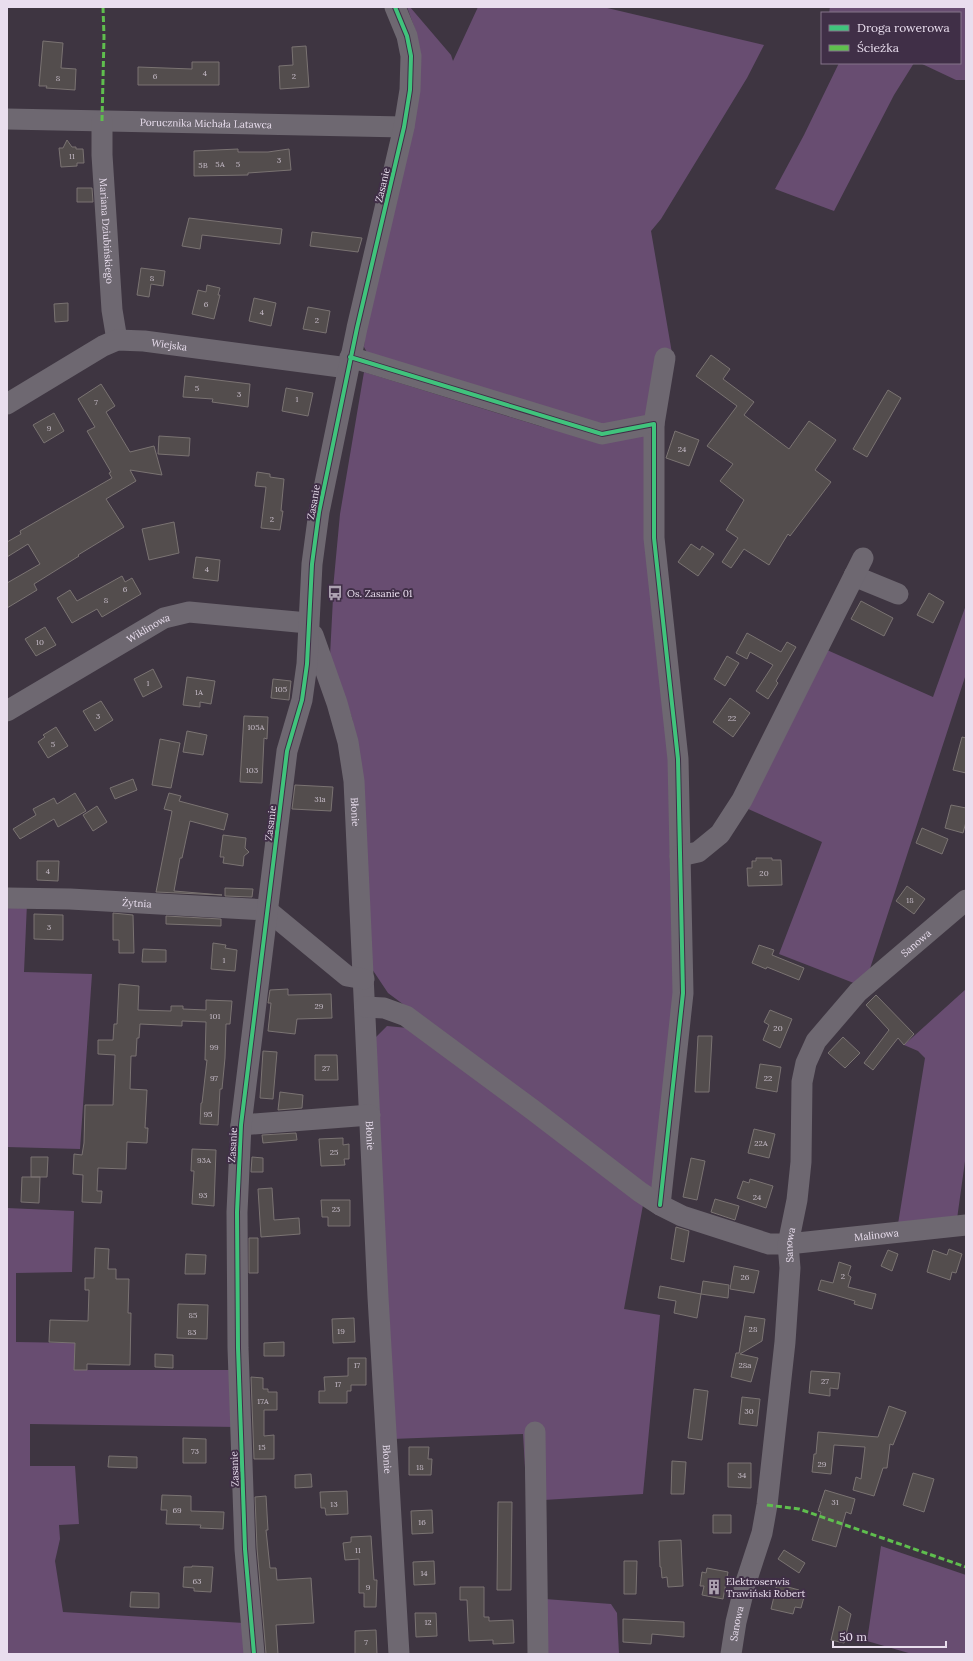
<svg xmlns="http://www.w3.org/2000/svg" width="973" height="1661" viewBox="0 0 973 1661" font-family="Lora,serif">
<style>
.green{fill:#684d71}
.building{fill:#534d4d;stroke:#7a7372}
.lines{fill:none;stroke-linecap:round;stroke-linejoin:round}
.minor{stroke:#6e6871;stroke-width:21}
.quiet{stroke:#5fbe4e;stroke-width:3;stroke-dasharray:6 3;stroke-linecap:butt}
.cycleway-casing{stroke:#402f47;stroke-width:6}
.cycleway{stroke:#40c37c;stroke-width:4}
.labels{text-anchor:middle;stroke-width:4;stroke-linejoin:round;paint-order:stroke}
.number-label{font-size:8px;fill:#c4bac6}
.street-label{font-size:10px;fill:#e9deee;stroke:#402f47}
.poi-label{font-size:10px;fill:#e9deee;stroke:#402f47;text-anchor:start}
</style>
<rect width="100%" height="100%" fill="#3e3541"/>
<path class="green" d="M407 7H410L451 55 453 61 478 7H603L764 45 747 78 661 219 651 231 673 359 647 431 674 762 678 973 655 1192 388 993 372 969 359 769 352 718 330 656 333 598H338V589H333L340 514 364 372 546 428 370 358 364 347 366 320 416 32Z
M830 7H966V80H956L920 63H960V13H829Z
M839 63H914L894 95 834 211 775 189 804 135Z
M966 605V674L864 987 779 954 822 842 746 808 827 650 933 697Z
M7 902 27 903 24 972 92 974 80 1149 7 1147V1086H41H7Z
M966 989V1154L957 1219 898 1224 925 1058 918 1051 904 1045Z
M387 1026 408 1028 643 1205 624 1309 660 1315 643 1494 527 1501 523 1434 392 1439 374 1039Z
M7 1208 74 1211 72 1272 16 1273V1342L76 1343 75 1370H234L237 1427 30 1424V1466H75L79 1524 59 1525 60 1539 55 1561 63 1612 244 1623 247 1654H7Z
M881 1546 966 1575V1654H912L867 1641Z
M545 1599 611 1604 617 1613 619 1654H547Z"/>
<path class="building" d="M43 41 63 43 61 68 76 69 75 90 46 88 47 86H39Z
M306 46 309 87 280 89 279 66 293 65 292 47Z
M192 62H219V85H138V67L192 69Z
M67 140 72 147H76V149H83L84 163H77V166L61 167 59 148H63Z
M238 149V152H268L289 149 291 170 248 173V175L194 176V151Z
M77 188H92L93 202H77Z
M189 218 282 229 280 244 202 235 200 249 182 246Z
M312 232 362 238 358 252 310 246Z
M141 268 165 271 163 286 151 284 149 297 137 295Z
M207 285 220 288 218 295H220L214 319 192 314 198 290 206 292Z
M254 298 276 303 271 326 249 321Z
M68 303V321L55 322 54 304Z
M308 307 330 311 326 333 303 329Z
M711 355 730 369 723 379 754 402 744 415 789 449 809 421 836 440 815 470 831 482 790 536 788 534 769 565 744 549 731 568 722 562 738 538 726 530 744 500 720 481 733 464 707 446 737 406 696 376Z
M185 376 250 384 248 407 212 402 213 399 183 397Z
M101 384 115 406 106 412 130 452 154 446 162 475 130 470 136 481 106 499 124 527 78 555 79 556 34 584 37 590 7 608V583L40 564 28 544 7 557V542L21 534 20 531 112 478 109 473 111 472 87 431 95 427 78 399Z
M286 388 313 393 308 416 282 411Z
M888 390 901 398 867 457 853 449Z
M54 413 64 431 44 443 33 425Z
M675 431 699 440 689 466 666 458Z
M159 436 190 438 189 456 158 454Z
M257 472 270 474V477L284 479 281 511H283L280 530 261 528 266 487 255 486Z
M174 522 179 553 149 560 142 529Z
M691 544 700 550 702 546 714 554 698 576 678 562Z
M196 557 220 560 218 581 193 578Z
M122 576 125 582 132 578 141 594 102 617 97 609 72 623 57 598 70 590 77 601Z
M929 593 944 602 933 623 917 615Z
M861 601 893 618 884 636 851 619Z
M45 627 56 645 36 656 25 639Z
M747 633 781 652 787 642 796 647 776 681 778 683 768 699 756 691 773 665 750 652 747 659 736 653Z
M727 656 739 663 725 686 714 679Z
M153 669 162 687 143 697 134 679Z
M187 677 215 681 211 704 200 702V707L183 705Z
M273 679 291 681 289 700 271 698Z
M730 698 750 713 733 737 713 722Z
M101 701 113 720 95 731 83 711Z
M244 716 268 717 267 739 264 738 262 783 240 782Z
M56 727 68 746 48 758 38 742 45 737 43 735Z
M187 731 207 735 203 755 183 752Z
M962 737 966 738V773L953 770Z
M160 739 180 743 171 788 152 785Z
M133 779 137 790 115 799 110 788Z
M295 785 333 787 331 811 292 809Z
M75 793 86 811 58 827 54 819 20 839 13 829 36 815 33 809 54 798 57 804Z
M169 793 181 796 179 801 228 814 224 830 190 821 182 858H180L174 891 222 895 156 892 172 811 164 809Z
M951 805 966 808V822L963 833 945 828Z
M97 806 107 822 93 831 83 815Z
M922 828 948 839 942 854 916 843Z
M223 835 246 838 245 848 249 852 244 856 243 866 223 863 224 857H220Z
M756 858H772V860H781L782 885 748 886 747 868H752V861H756Z
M37 861H59L58 881 37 880Z
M907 886 925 899 914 914 896 901Z
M225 888 253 889 252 897 225 896Z
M113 913 133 915 134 953H119V940H113Z
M34 914 63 915V940L34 939Z
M166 916 221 919V926L166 924Z
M213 943 226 945 225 948 237 950 235 971 211 969Z
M759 945 774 950 772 955 804 968 799 980 767 967 766 969 752 963Z
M143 949 166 950V962H142Z
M119 984 139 986 138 1010 171 1011V1006H183V1009L206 1010V1000L232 1001 230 1024H226L225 1058 222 1089H220L218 1125 200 1124 201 1103H202L207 1060H205L206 1022 182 1021V1026L140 1024 139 1038H137L136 1056H131L130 1089 147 1090 145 1128H148L147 1143 127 1142 126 1169 98 1168 97 1191H102L101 1203 82 1202 83 1175 73 1174 74 1154 82 1155 84 1143 85 1105H113L115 1055 98 1054V1040H113L114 1024H117Z
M288 989V995L331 994 332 1018 297 1019 295 1034 268 1031 271 1003H268L270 990Z
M876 995 914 1034 904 1045 898 1038 873 1070 864 1063 889 1030 866 1005Z
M770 1010 792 1019 780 1048 763 1040 769 1025 764 1022Z
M698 1036H712L709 1092H695Z
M843 1037 860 1053 845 1068 828 1053Z
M263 1051 277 1052 273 1099 260 1098Z
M315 1055H337L338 1080H315Z
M760 1064 781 1067 777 1092 756 1088Z
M280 1092 303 1095 302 1108 278 1110Z
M754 1129 775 1134 769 1158 748 1153Z
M296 1133 297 1140 263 1143 262 1135Z
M343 1138V1145L349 1144V1159H344L345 1165 321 1166 319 1139Z
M192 1149 216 1150 214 1206 192 1204 194 1171H191Z
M31 1157H48L47 1177H31Z
M252 1157 263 1158V1172H251Z
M691 1158 705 1161 697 1200 683 1197Z
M22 1177H40L39 1203 21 1202Z
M750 1179 773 1186 766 1208 737 1198 743 1181 749 1183Z
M272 1188 274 1220 299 1218 300 1234 261 1237 258 1189Z
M715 1199 739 1206 735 1220 711 1212Z
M321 1200H350V1226H328V1217H322Z
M676 1227 689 1231 684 1262 671 1259Z
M249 1238H258V1273H249Z
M95 1248 109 1249 108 1269H116V1279H129L128 1313H131L130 1365 87 1364V1370H74L75 1343 49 1342 50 1320 88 1321 89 1290H85V1278H94Z
M949 1249 962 1254 956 1273 952 1272 950 1280 927 1272 933 1250 947 1255Z
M888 1250 898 1254 892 1271 881 1266Z
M186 1254 206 1255 205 1274H185Z
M839 1262 851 1266 848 1275 851 1277 848 1287 876 1294 872 1309 854 1304 855 1301 818 1290 821 1280 833 1283Z
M734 1266 759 1271 754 1293 730 1289Z
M703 1281 729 1285 728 1298 701 1294Z
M660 1286 701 1294 697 1318 674 1313 676 1301 658 1298Z
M178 1304 208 1305 207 1339 177 1338Z
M745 1316 765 1319 762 1341 740 1354 758 1358 751 1382 731 1377 736 1353H739Z
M354 1318 355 1342 333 1343 332 1319Z
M284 1342V1356H264V1343Z
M155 1354 173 1355V1368L155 1367Z
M348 1358H366V1385H351V1391H347V1403H319V1391H325L324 1377 348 1376Z
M811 1371 840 1373 838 1389 830 1388V1396L809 1393Z
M251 1377 263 1378V1389H268V1392H277V1410H264V1436L274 1435V1459H254Z
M694 1389 708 1391 702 1440 688 1438Z
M742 1397 760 1399 757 1426 739 1424Z
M889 1406 906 1412 893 1445 890 1444 887 1468H883L874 1496 853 1490 856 1477 861 1479 865 1447 834 1445 831 1474 812 1472 814 1454H816L818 1432 878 1437Z
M183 1438 206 1439V1463H183Z
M409 1447H429L428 1459H432L431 1475H409Z
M109 1456 137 1457V1468L108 1467Z
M672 1461 686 1462 684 1494H671Z
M728 1463H751V1488L728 1487Z
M913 1473 934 1479 924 1512 903 1505Z
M311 1474 312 1487 295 1488V1475Z
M825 1490 855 1499 851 1514 846 1512 836 1547 812 1540 821 1512 818 1511Z
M347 1491 348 1514 326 1515 325 1508H321L320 1492Z
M162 1495 191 1496V1511L224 1512 223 1529 200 1528 201 1525 166 1524 167 1510H161Z
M266 1496 268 1530H266L270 1568H276L277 1580 311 1578 314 1623 276 1625 278 1654H266L257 1548 255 1497Z
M498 1502H512L511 1590H497Z
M432 1510 433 1533 412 1534 411 1511Z
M713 1515H731V1533H713Z
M371 1536 374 1580H377L376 1607H364V1593H359V1559L345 1560 343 1543 351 1542V1537Z
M681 1540 683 1586 668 1587 667 1577 662 1578 661 1567H660L659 1541Z
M784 1550 805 1563 799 1573 778 1559Z
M434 1561 435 1584 414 1585 413 1562Z
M624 1561H637L636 1594H624Z
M192 1566 213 1567 211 1592 194 1591V1588L183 1587 184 1567H192Z
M707 1568 728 1572 723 1599 702 1595 704 1586H700L702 1572 706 1573Z
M777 1584 799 1590 798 1595 804 1597 801 1608 795 1607 793 1614 771 1609Z
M460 1587H484V1617H489V1621L513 1620 514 1643 493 1644V1640L469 1641 467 1600H460Z
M131 1592 159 1593V1608L130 1607Z
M839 1606 851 1614 844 1643 831 1640Z
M415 1613H436L437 1636 416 1637Z
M623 1619 684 1622V1637L652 1634 651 1644 623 1642Z
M376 1630 377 1654H355V1631Z"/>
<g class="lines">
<g class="minor">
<path id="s1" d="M7 119 404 127"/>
<path id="s2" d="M102 121V155L112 310 117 340"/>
<path d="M350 357 602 434 654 424V538L678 759 683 993 660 1205"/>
<path id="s3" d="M7 404 103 346 117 340 144 341 348 368"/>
<path d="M654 424 665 358"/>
<path d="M854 576 898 594"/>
<path id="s4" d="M313 635 337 703 348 742 354 781 378 1297 399 1654"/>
<path id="s5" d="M7 711 164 618 189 612 308 623"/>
<path d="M680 856 698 852 720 834 742 800 863 558"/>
<path id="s6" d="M7 898 70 899 267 910 347 976 364 979"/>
<path id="s7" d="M365 1007 384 1008 406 1016 533 1110 640 1192 660 1205 682 1216 769 1244H788L966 1225"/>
<path d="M241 1125 370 1115"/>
<path d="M535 1432 538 1654"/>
<path d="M254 1654 245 1549 238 1348 237 1212 241 1125 287 751 302 700 307 664 312 564 319 512 357 328 404 127 410 90 411 56 407 36 395 7"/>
<path id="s8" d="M731 1654 736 1622 745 1585 762 1533 767 1505 785 1342 790 1268 788 1244 797 1200 801 1162 802 1082 806 1063 816 1041 858 992 966 900"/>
</g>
<path class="quiet" d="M102 121 104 37 103 7
M767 1505 799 1509 966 1567"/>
<g class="cycleway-casing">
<path id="cycleway" d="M350 357 602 434 654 424V538L678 759 683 993 660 1205
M254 1654 245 1549 238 1348 237 1212 241 1125 287 751 302 700 307 664 312 564 319 512 357 328 404 127 410 90 411 56 407 36 395 7"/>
</g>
<use href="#cycleway" class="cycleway"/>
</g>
<defs>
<g id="bus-bare" transform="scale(1.2)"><path d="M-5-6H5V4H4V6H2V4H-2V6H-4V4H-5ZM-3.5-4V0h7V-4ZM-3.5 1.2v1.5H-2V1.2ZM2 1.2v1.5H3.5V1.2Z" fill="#ada3b1" stroke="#402f47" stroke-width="2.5" paint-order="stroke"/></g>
<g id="building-bare" transform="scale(1.2)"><path d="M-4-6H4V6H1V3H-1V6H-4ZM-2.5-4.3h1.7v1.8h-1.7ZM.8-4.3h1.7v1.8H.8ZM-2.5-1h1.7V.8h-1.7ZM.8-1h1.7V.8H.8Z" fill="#ada3b1" stroke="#402f47" stroke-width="2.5" paint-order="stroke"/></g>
</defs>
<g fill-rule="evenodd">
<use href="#bus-bare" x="335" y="593"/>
<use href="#building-bare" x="714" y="1587"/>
</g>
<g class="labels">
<g class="number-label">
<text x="205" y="76">4</text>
<text x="155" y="79">6</text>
<text x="294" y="79">2</text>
<text x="58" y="81">8</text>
<text x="72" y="159">11</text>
<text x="279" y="163">3</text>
<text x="220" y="167">5A</text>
<text x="238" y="167">5</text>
<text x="203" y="168">5B</text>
<text x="152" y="281">8</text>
<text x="206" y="307">6</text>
<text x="262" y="315">4</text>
<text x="317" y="323">2</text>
<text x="197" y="391">5</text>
<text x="239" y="397">3</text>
<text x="297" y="402">1</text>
<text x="96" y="405">7</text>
<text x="49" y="431">9</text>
<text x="682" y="452">24</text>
<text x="272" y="522">2</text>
<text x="207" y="572">4</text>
<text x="125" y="592">6</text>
<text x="106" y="603">8</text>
<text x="40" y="645">10</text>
<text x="148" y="686">1</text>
<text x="281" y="692">105</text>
<text x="199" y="695">1A</text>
<text x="98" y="719">3</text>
<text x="732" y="721">22</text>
<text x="256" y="730">105A</text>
<text x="53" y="747">5</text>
<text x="252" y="773">103</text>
<text x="320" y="802">31a</text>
<text x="48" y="874">4</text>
<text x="764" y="876">20</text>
<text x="910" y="903">18</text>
<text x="49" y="930">3</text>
<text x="224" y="963">1</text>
<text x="319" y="1009">29</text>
<text x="215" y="1019">101</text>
<text x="778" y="1031">20</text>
<text x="214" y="1050">99</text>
<text x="326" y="1071">27</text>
<text x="214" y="1081">97</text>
<text x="768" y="1081">22</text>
<text x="208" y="1117">95</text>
<text x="761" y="1146">22A</text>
<text x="334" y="1155">25</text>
<text x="204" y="1163">93A</text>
<text x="203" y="1198">93</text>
<text x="757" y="1200">24</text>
<text x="336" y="1212">23</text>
<text x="843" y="1279">2</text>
<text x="745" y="1280">26</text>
<text x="193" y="1318">85</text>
<text x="753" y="1332">28</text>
<text x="341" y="1334">19</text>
<text x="192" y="1335">83</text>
<text x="357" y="1368">17</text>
<text x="745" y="1368">28a</text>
<text x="825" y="1384">27</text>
<text x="338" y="1387">17</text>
<text x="263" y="1404">17A</text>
<text x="749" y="1414">30</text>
<text x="262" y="1450">15</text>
<text x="195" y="1454">73</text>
<text x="822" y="1467">29</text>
<text x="420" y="1470">18</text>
<text x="742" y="1478">34</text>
<text x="835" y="1505">31</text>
<text x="334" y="1507">13</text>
<text x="177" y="1513">69</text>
<text x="422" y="1525">16</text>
<text x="358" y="1553">11</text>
<text x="424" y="1576">14</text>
<text x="197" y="1584">63</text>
<text x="368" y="1590">9</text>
<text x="428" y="1625">12</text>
<text x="366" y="1645">7</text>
</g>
<g class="street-label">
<text dy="4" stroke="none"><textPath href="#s1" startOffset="199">Porucznika Michała Latawca</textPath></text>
<text transform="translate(382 185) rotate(-77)" y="4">Zasanie</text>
<text dy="4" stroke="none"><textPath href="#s2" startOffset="110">Mariana Dziubińskiego</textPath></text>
<text dy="4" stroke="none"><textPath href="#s3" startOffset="180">Wiejska</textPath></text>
<text transform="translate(313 502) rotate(-80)" y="4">Zasanie</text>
<text dy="4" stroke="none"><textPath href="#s5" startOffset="164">Wiklinowa</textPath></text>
<text dy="4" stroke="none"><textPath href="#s4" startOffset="183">Błonie</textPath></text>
<text transform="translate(270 823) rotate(-83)" y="4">Zasanie</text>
<text dy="4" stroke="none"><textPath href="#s6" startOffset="130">Żytnia</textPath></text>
<text dy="4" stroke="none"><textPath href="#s8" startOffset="763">Sanowa</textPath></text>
<text dy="4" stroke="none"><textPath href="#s4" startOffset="507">Błonie</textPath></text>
<text transform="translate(232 1145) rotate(-87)" y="4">Zasanie</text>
<text dy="4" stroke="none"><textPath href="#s7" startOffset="583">Malinowa</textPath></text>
<text dy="4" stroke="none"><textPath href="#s8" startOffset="415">Sanowa</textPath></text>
<text dy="4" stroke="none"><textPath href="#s4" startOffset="831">Błonie</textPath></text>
<text transform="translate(234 1469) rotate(-92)" y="4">Zasanie</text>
<text dy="4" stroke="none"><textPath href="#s8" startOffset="31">Sanowa</textPath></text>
</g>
<g class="poi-label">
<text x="347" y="597">Os. Zasanie 01</text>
<text x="726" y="1585">Elektroserwis<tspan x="726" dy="12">Trawiński Robert</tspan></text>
</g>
</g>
<rect width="973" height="1661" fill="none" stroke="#e9deee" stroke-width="16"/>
<rect x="821" y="12" width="140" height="52" fill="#402f47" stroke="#84758a"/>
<rect x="829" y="25" width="20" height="6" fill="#40c37c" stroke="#84758a"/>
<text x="857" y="32" font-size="12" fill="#e9deee">Droga rowerowa</text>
<rect x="829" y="45" width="20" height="6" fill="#5fbe4e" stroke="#84758a"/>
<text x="857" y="52" font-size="12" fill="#e9deee">Ścieżka</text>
<path d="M833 1641v6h113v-6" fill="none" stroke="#e9deee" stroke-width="2"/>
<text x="839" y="1641" font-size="12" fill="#e9deee" stroke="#402f47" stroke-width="3" paint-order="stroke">50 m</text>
</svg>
